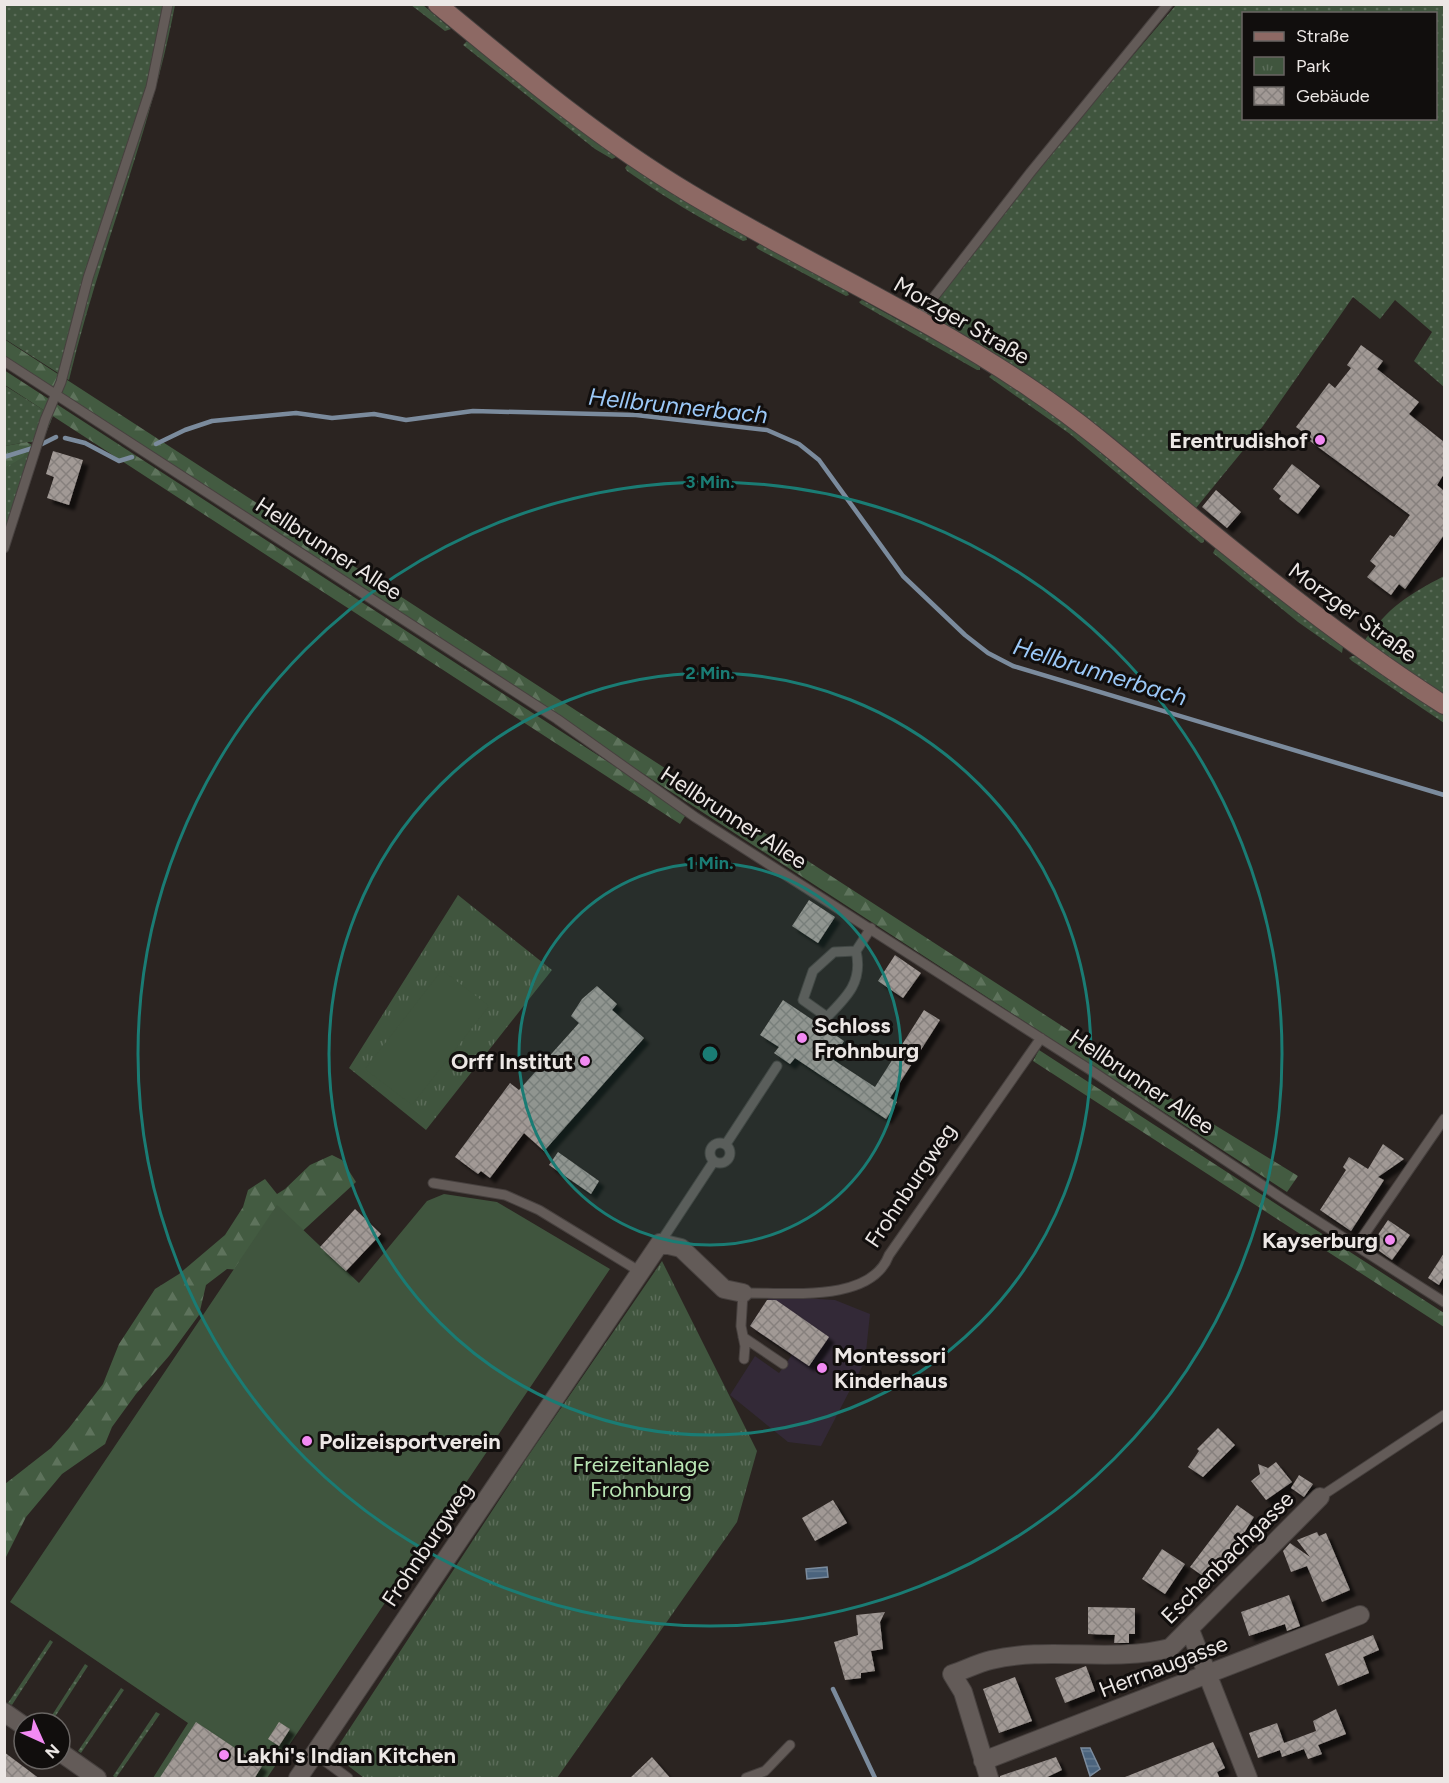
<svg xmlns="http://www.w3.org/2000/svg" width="1449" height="1783" viewBox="0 0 1449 1783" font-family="Figtree,sans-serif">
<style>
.education{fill:#332937}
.grass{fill:url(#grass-dots);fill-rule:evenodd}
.forest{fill:url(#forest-firs)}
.park{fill:url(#park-tufts)}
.pitch{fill:#40553e}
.water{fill:url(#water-rules);stroke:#7b8b9d;stroke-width:1.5}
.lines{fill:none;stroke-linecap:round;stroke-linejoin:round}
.stream{stroke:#7b8b9d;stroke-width:4.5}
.building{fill:url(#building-cross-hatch);filter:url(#shadow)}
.lane-casing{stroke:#47413f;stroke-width:11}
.street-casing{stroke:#47413f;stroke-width:20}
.secondary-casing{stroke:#47413f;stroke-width:20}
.lane{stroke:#635b58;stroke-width:9}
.street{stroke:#635b58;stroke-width:18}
.secondary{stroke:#8d6964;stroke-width:18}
.ring{fill:none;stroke:#1a7c74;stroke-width:3}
.poi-dot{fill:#f28af3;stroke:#110e0d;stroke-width:2}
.labels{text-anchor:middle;stroke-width:6;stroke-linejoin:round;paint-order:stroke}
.street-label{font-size:22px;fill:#ece7e5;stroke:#110e0d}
.poi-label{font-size:22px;font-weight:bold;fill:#ece7e5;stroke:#110e0d;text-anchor:start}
.park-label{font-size:22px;fill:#b9e5b4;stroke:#110e0d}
.water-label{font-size:24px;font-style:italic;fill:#9bc8f7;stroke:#110e0d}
.centre{fill:#1a7c74;stroke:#110e0d;stroke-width:3}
.ring-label{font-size:18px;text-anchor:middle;font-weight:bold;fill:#1a7c74;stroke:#110e0d;stroke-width:6;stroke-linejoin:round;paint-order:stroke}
</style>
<defs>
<pattern id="grass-dots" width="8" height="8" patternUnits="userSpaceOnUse" patternTransform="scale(1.5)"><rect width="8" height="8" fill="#40553e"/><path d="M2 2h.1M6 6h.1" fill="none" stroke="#5c6d5a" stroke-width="1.8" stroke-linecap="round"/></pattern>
<pattern id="forest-firs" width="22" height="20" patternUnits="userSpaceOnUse" patternTransform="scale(1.5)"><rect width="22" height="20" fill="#435b41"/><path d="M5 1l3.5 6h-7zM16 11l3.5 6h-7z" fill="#5e735c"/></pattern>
<pattern id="park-tufts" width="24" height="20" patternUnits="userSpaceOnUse" patternTransform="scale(1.5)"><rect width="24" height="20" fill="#40553e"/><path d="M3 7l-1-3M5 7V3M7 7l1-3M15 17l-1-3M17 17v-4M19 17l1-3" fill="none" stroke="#5c6d5a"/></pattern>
<pattern id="water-rules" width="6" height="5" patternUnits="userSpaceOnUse" patternTransform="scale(1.5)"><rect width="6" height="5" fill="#4b647e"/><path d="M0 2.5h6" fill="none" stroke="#657a90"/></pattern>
<pattern id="building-cross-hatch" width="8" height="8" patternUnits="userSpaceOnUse" patternTransform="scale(1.5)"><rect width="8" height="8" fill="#a19995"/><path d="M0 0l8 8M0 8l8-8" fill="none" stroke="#86807d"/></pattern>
<filter id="shadow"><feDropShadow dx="5.5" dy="5.5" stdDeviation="1.5" flood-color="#0009"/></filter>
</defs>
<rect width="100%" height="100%" fill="#2b2421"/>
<path class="education" d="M770 1296 835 1300 870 1314 865 1361 821 1446 788 1442 730 1395 755 1356 779 1373 792 1355 750 1326Z"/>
<path class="grass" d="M4 5H175C151 132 99 253 69 380L5 339Z
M411 5H423L451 29 445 31Z
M1176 5H1444V387L1414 361 1432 332 1395 300 1380 319 1353 297 1263 426 1196 508C1108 434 1020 362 917 309ZM1244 14H1436V118H1244Z
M468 40 615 154 616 157 612 159 595 149 463 45Z
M628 164 746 236 747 240 743 241C703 220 664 197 627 171L625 168Z
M761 243 847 291 849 295 846 296 758 249 756 247Z
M862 300 980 365V370H977L861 304 859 302Z
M993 373 1060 419 1204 539V542L1201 543 1070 434 989 377Z
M4 385 53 416 42 443 27 442 5 446Z
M30 450 5 533V468Z
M1216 547 1343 647 1342 653 1298 622 1213 553Z
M1444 576V695L1364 641C1390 606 1406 596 1444 576Z
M1352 656H1356L1444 716V723L1352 661 1349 658Z
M50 1640 53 1642 12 1705 8 1703Z
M85 1664 88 1666 51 1723H47Z
M121 1688 124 1690 81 1753 78 1751Z
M156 1712 160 1714 116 1778 113 1776Z"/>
<path class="forest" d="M4 339 1096 1048 1110 1061 1298 1176 1287 1192 5 359Z
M4 370 687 813 680 824 5 385Z
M27 442 32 445 23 457 5 468V446Z
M1039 1050 1444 1313V1327L1033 1061Z
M332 1155 342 1160 356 1182 295 1238 241 1270 227 1269 206 1285 199 1315 169 1356 136 1394 112 1427 105 1444 62 1474 26 1517 5 1559V1484L51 1448 69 1428 103 1384 119 1344 155 1289 179 1274 225 1235 243 1207 248 1190 265 1179 277 1194 285 1189 310 1165Z"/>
<path class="park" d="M458 895 552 970 426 1130 349 1068Z
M662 1261 757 1451 737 1522 557 1778H364L333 1754 526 1459Z"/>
<path class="pitch" d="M442 970 489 1006 412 1105 365 1069Z
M444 1194 497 1202 610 1269 267 1778H153L188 1723 10 1602 277 1205 359 1283 427 1201Z"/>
<path class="water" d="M827 1567 828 1577 807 1579 806 1569Z
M1081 1748H1090L1100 1769 1090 1776Z"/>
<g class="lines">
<path class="stream" d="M65 438 85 443 119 461 132 457
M42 444 56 437
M156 444 185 430 212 421 296 413 332 418 374 414 406 420 473 411 636 415 767 430 799 444 819 460 903 576 965 635 988 653 1013 666 1444 795
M4 457 33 448
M833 1689 875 1778"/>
</g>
<path class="building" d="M1361 345 1383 361 1377 369 1419 402 1409 414 1444 442V474L1437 485 1444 491V535L1405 589 1399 584 1391 595 1367 577 1376 566 1370 561 1390 535 1394 537 1410 515 1310 441 1312 439 1296 427 1329 383 1335 388 1351 368 1347 365Z
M53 451 83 460 69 505 47 498 54 477 46 474Z
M1292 464 1320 486 1298 514 1279 499 1281 496 1273 489Z
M1216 490 1241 512 1227 528 1202 507Z
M809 900 835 917 818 943 792 926Z
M895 955 921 973 903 998 878 981Z
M597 986 617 1004 612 1010 644 1038 544 1151 524 1133 490 1178 481 1171 478 1174 455 1157 510 1083 519 1090 579 1023 571 1016 582 999Z
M783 1000 844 1041 832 1059 875 1087 924 1010 940 1020 890 1098 897 1102 886 1119 795 1058 790 1064 774 1053 779 1047 760 1035Z
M1383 1144 1404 1159 1378 1177 1384 1180 1351 1231 1320 1210 1346 1170 1343 1167 1349 1157 1368 1169Z
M558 1152 599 1181 591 1194 549 1165Z
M355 1209 381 1234 346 1271 320 1247Z
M1388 1220 1410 1235 1392 1260 1371 1245Z
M1444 1253V1276L1439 1285 1428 1278Z
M767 1300H776L829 1337 809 1366 750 1326Z
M1218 1428 1235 1445 1203 1477 1188 1467 1199 1451 1197 1449Z
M1276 1462 1292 1482 1266 1500 1251 1481 1260 1474 1258 1464 1268 1468Z
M1299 1475 1313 1484 1304 1497 1291 1488Z
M833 1500 847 1523 815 1541 802 1518Z
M1237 1505 1254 1517 1224 1565 1215 1559 1203 1576 1190 1567Z
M1317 1532 1319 1536 1326 1533 1350 1590 1322 1602 1307 1566 1291 1572 1283 1551 1290 1543 1310 1557 1297 1540Z
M1162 1549 1185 1564 1165 1594 1142 1579Z
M1289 1595 1300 1626 1287 1631 1285 1624 1249 1636 1241 1612Z
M1088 1607 1135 1608V1634H1129V1643H1114L1115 1635 1088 1634Z
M885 1612 880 1622 883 1649 871 1651 875 1671 861 1673V1678L845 1680 834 1642 858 1635 856 1615Z
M1373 1635 1379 1650 1363 1657 1369 1673 1338 1686 1325 1654Z
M1086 1666 1095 1691 1065 1703 1055 1678Z
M1015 1677 1032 1721 999 1733 983 1689Z
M1336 1709 1346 1734 1318 1745 1322 1754 1308 1759 1304 1749 1282 1757 1280 1750 1258 1758 1249 1733 1277 1723 1284 1743 1316 1731 1313 1721Z
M196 1722 262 1766 254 1779H159Z
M279 1722 290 1729 279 1746 268 1739Z
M1213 1742 1225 1768 1217 1772 1220 1779H1120Z
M4 1752 40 1779H4Z
M652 1757 671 1779H629Z
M1056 1757 1062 1770 1043 1779H1000V1776Z"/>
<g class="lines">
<g class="lane-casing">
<path id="lane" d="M916 320 1030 173 1168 4
M4 361 557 719 695 817 1092 1071 1283 1199 1444 1302
M4 548 45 420 61 382 88 278 151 87 168 4
M856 951C863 981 848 996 827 1017L803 1000 813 971 834 952 856 951 871 928
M710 1153a10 10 0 1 1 20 0a10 10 0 1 1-20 0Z
M726 1144 777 1066
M433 1183 505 1195 539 1210 639 1271
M660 1243 714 1161
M1357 1245 1444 1119
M743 1337 783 1364
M744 1359 745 1346 741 1326 743 1293C785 1292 871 1304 889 1255L1041 1038
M1320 1497 1444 1415
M314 1753 348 1778
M746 1778 765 1771 790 1745"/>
</g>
<g class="street-casing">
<path id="street" d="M1190 1630 1248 1778
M4 1712 24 1726
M60 1752 97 1778
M983 1761 1360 1615
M298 1778 660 1243 681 1248 724 1289 743 1293
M989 1778 963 1692 952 1674C965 1670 978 1663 991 1660 1049 1646 1112 1663 1170 1648L1320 1497"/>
</g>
<g class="secondary-casing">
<path id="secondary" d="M437 4C518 71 600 140 689 193 802 261 924 315 1033 390 1091 429 1143 476 1197 521 1276 586 1358 650 1444 705"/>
</g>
<use href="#lane" class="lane"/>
<use href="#street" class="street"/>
<use href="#secondary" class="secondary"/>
</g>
<circle cx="710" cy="1054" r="191" fill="#1a7c74" fill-opacity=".12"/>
<g class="ring">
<circle cx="710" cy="1054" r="191"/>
<circle cx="710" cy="1054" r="381"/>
<circle cx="710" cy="1054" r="572"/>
</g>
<g class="poi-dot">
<circle cx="1320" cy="440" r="6"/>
<circle cx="802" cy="1038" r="6"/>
<circle cx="585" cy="1061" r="6"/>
<circle cx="1390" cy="1240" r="6"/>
<circle cx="822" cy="1368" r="6"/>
<circle cx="307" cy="1441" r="6"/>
<circle cx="224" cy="1755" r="6"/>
</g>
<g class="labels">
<g class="street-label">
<text transform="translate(962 320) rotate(30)" y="8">Morzger Straße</text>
<text transform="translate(329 548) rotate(33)" y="8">Hellbrunner Allee</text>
<text transform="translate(1353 612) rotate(36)" y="8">Morzger Straße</text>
<text transform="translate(734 817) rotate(33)" y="8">Hellbrunner Allee</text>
<text transform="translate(1142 1081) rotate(34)" y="8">Hellbrunner Allee</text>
<text transform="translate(910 1185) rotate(-56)" y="8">Frohnburgweg</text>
<text transform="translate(427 1544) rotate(-56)" y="8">Frohnburgweg</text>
<text transform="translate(1227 1557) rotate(-45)" y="8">Eschenbachgasse</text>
<text transform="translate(1163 1666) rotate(-21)" y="8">Herrnaugasse</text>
</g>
<g class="poi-label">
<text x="1308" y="448" text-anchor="end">Erentrudishof</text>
<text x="814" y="1033">Schloss<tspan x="814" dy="25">Frohnburg</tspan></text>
<text x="573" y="1069" text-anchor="end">Orff Institut</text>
<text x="1378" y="1248" text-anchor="end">Kayserburg</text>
<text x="834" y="1363">Montessori<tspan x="834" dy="25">Kinderhaus</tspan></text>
<text x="319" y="1449">Polizeisportverein</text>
<text x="236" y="1763">Lakhi's Indian Kitchen</text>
</g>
<g class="park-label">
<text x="641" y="1472">Freizeitanlage<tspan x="641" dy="25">Frohnburg</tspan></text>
</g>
<g class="water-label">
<text transform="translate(678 406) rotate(6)" y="8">Hellbrunnerbach</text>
<text transform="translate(1100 672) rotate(17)" y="8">Hellbrunnerbach</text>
</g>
</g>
<circle cx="710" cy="1054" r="9" class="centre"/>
<g class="ring-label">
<text x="710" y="488">3 Min.</text>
<text x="710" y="679">2 Min.</text>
<text x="710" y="869">1 Min.</text>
</g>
<rect width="1449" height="1783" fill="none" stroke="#ece7e5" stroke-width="12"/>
<rect x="1242" y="12" width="195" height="108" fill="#110e0d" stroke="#696563" stroke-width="1.5"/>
<rect x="1254" y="32" width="30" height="9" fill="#8d6964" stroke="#696563" stroke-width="1.5"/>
<text x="1296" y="42" font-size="18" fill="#ece7e5">Straße</text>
<rect x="1254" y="57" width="30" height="18" fill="url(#park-tufts)" stroke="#696563" stroke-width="1.5"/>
<text x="1296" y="72" font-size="18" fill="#ece7e5">Park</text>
<rect x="1254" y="87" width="30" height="18" fill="url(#building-cross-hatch)" stroke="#696563" stroke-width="1.5"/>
<text x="1296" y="102" font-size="18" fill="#ece7e5">Gebäude</text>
<g transform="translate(42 1741) rotate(135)"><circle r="28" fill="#110e0d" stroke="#696563" stroke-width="1.5"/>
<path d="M0-4.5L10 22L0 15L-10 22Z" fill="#f28af3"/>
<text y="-9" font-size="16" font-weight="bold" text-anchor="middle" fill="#ece7e5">N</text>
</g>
</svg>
